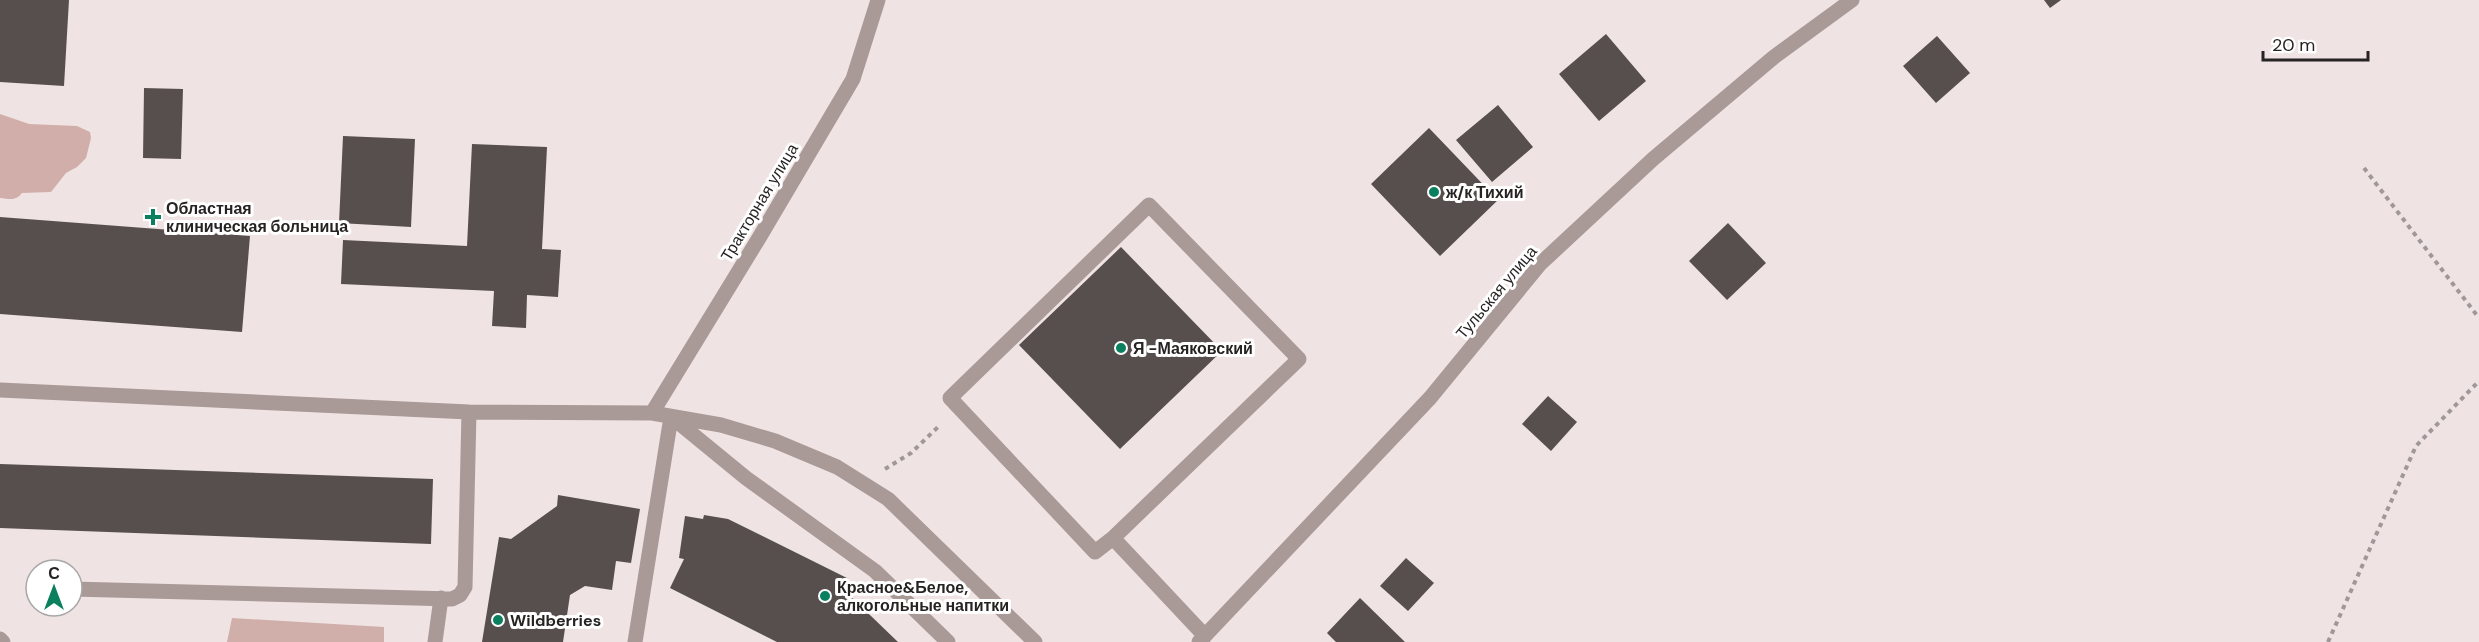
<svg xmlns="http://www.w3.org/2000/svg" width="2479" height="642" viewBox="0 0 2479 642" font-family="'DM Sans',sans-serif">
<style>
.green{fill:#d0aea9}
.forest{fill:#d1aea9}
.building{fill:#574f4e}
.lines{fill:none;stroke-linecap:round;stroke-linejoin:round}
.path{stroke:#a09898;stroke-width:4;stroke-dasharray:4.5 4.5;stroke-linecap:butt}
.minor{stroke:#a99997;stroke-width:15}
.poi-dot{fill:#0a805f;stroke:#fff;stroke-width:2}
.labels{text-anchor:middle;stroke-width:6;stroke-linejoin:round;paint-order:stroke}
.poi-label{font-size:16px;font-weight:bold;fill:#272323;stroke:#fff;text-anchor:start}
.street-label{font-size:16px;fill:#272323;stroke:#fff}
</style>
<rect width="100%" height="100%" fill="#efe4e3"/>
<path class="green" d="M232 618 384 627V642H227Z"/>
<path class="forest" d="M0 114 29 124 77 126 90 132 91 138 86 158 77 167 66 173 51 192 22 193C16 201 10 199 0 198Z"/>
<path class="building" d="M0 0H69L64 86 0 82Z
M2044 0H2061L2050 8Z
M1606 34 1646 81 1599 121 1559 74Z
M1937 36 1970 73 1936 103 1903 66Z
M144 88 183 89 181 159 143 158Z
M1498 105 1533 147 1492 182 1456 140Z
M1429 128 1498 200 1440 256 1371 184Z
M343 136 415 139 411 227 339 223Z
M472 144 547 147 542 249 561 250 558 297 527 295 526 328 492 326 494 291 341 284 343 240 467 246Z
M0 217 250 236 242 332 0 314Z
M1728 223 1766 263 1727 300 1689 261Z
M1121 247 1222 351 1120 449 1019 345Z
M1548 396 1577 422 1551 451 1522 424Z
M0 464 433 479 431 544 0 528Z
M558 495 640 509 631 563 616 561 612 590 585 586 570 595 563 642H482L499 537 511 539 557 506Z
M704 515 728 519 849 579 844 590 898 642H777L670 588 684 559 679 558 685 516 703 519Z
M1406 558 1434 583 1408 611 1380 586Z
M1360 598 1405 642H1336L1327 633Z"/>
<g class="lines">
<path class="path" d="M2364 168 2479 318
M885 469 911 453 940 425
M2328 642 2416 446 2479 381"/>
<path class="minor" d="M0 390 469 412 652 413 721 425 775 441 837 467 888 499 1035 642
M652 413 759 238 853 79 878 0
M674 419 746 478 875 571 948 642
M1113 538 1299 359 1149 205 950 398 1095 552 1113 538 1205 636
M72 589 452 599 460 595 465 587 469 412
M0 639 3 642
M435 642 441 598
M635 642 671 417
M1199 642 1430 398 1540 264 1653 159 1774 57 1852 0"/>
</g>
<g class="poi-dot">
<circle cx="1434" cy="192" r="6"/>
<path d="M150 208h6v6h6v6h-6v6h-6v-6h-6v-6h6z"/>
<circle cx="1121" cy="348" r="6"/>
<circle cx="825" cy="596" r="6"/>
<circle cx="498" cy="620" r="6"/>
</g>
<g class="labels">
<g class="poi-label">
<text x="1446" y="198">ж/к Тихий</text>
<text x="166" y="214">Областная<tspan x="166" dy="18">клиническая больница</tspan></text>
<text x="1133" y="354">Я -Маяковский</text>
<text x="837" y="593">Красное&amp;Белое,<tspan x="837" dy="18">алкогольные напитки</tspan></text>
<text x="510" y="626">Wildberries</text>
</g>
<g class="street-label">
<text transform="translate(759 202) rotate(-59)" y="6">Тракторная улица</text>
<text transform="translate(1496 292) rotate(-50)" y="6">Тульская улица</text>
</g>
</g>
<g transform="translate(54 588)"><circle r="28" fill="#ffffff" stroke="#a9a7a7" stroke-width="1.5"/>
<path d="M0-4.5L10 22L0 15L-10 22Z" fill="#0a805f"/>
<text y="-9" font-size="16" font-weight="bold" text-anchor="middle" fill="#272323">С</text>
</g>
<path d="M2263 51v9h105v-9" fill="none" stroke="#272323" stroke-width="3"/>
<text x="2272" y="51" font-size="18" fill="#272323" stroke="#ffffff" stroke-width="4.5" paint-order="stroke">20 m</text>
</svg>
